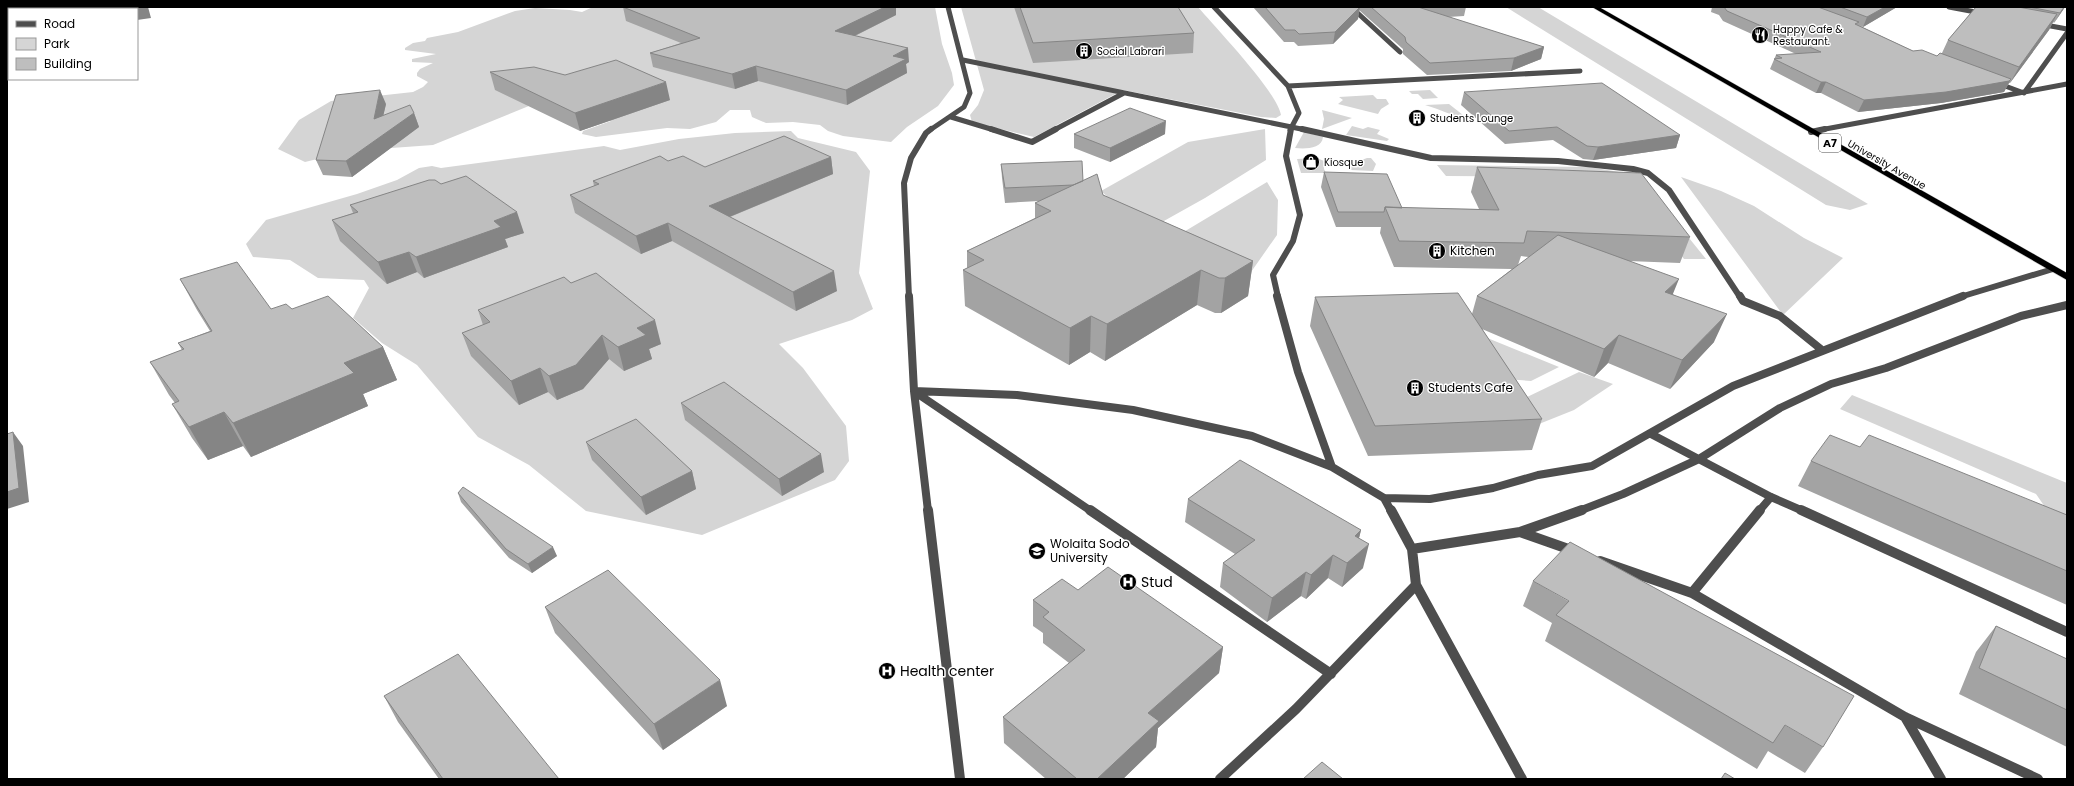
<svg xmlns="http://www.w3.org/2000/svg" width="2074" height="786" viewBox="0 0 2074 786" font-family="Poppins,sans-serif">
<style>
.green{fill:#d5d5d5}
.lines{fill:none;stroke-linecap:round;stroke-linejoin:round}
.trunk-casing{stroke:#dbdbdb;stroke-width:1}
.service-far3{stroke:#4e4e4e;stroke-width:5}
.service-far2{stroke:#4e4e4e;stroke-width:6}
.service-far1{stroke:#4e4e4e;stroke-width:8}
.service{stroke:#4e4e4e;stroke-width:10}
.minor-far1{stroke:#4e4e4e;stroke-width:5}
.minor{stroke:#4e4e4e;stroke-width:6}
.trunk{fill:#000;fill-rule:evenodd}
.wall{fill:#a3a3a3;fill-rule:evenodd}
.shaded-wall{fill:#858585}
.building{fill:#bebebe;stroke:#858585}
.labels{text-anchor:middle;stroke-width:3;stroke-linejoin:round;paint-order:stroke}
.far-poi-label{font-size:10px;fill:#000;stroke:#fff;text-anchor:start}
.far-street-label{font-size:10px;fill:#000;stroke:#fff}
.shield{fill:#fff;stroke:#4c4c4c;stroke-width:1}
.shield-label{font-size:11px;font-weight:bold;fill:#000}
.poi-label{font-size:12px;fill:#000;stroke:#fff;text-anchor:start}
.near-poi-label{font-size:14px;fill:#000;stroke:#fff;text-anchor:start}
</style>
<rect width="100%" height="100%" fill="#fff"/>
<path class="green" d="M593 7H935L942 44 952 73 954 85 938 106 907 127 891 142 843 136 828 131 820 125 793 122 766 123 752 117 750 110H730L716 122 690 129 667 128 596 137 582 134 583 131 611 121 580 105 546 99 433 145 350 151 305 162 278 149 299 120 331 101 413 92 423 87 428 82 417 76V73L420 69 433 63 412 62V59L436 54 405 50V48L413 43 425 41 427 38 458 32 515 11 535 8 570 10 582 12Z
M961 7H1198C1215 27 1278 93 1281 115L1276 118 1261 117 1123 90 1034 137 972 122 970 115 978 105 984 90Z
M1506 7H1538L1868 204 1850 210 1826 205Z
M1430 90 1438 98 1423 99 1418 94H1412L1409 91Z
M1373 95 1377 99H1386L1389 104 1381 109 1378 114 1338 104 1343 100 1339 97Z
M1449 104 1468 119C1452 116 1440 109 1425 105Z
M1322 110 1352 118 1322 129 1324 119Z
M1352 126 1363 129 1368 127 1380 130 1377 134 1389 139 1387 141 1346 135Z
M1265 129 1266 160 1205 198 1146 231 1101 191 1188 142Z
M791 131 798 138 856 152 870 171 859 273 873 309 852 320 779 344 803 368 846 426 849 461 835 480 702 535 586 511 529 465 478 437 417 365 382 343 353 318 369 288 364 280 318 278 290 260 253 257 246 244 266 220 357 194 397 180 419 168 432 166 441 168 604 146 620 150 679 139 735 133Z
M1304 132 1323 137C1322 149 1305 149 1295 148Z
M1317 158 1324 161V169L1326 173H1301L1297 159Z
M1367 158H1371L1376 164 1373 171 1351 170V164Z
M1437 165 1589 167 1625 173 1647 186 1706 259H1684L1632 192 1592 177 1446 176Z
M1681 177 1721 191 1754 206 1804 238 1843 258 1783 315Z
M1267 182 1278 200 1277 235 1244 282 1162 245Z
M1480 335 1559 367 1531 381 1505 379Z
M1579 372 1613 384 1574 410 1519 432 1502 409Z
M1852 395 2067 483V539L2036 494 1840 409Z"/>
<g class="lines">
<g class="trunk-casing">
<path id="trunk" d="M1592 7H1599L2067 273V280Z"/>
</g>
<path class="service-far3" d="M1214 7 1288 86 1299 113 1290 130
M1351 7 1400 52
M963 60 1306 130
M1288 86 1580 71
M951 117 994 130
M930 130 964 107 970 93 948 7
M1054 130 1124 93"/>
<path class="service-far2" d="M991 129 1032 142 1056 129
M1302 129 1431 158 1558 161 1633 169 1648 173 1669 190 1740 297
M909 297 904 183 911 158 926 133 931 129
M1278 297 1273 275 1293 241 1300 215 1286 156 1291 129
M1960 297 2053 269"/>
<path class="service-far1" d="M909 296 914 391 928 511
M1277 296 1298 372 1332 467
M1740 296 1743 301 1780 316 1822 350
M914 391 1017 395 1133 410 1252 436 1332 467 1384 498 1430 499 1493 488 1538 475 1592 466 1733 386 1963 296
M915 392 1091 511
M1651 434 1771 497 1803 511
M1384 498 1391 511
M1579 511 1623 494 1699 459 1780 408 1831 384 1886 368 2021 316 2067 305
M1759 511 1771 497"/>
<path class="service" d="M928 510 960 779
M1090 510 1331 674
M1391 510 1412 549 1416 585 1522 779
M1801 510 2067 632
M1520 532 1574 551
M1412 549 1520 532 1582 510
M1600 561 1692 593 1905 717 2038 779
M1692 593 1760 510
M1905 717 1941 779
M1220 779 1296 709 1416 585"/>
<path class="minor-far1" d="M1949 7 1981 13
M2040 24 2067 29
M1997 83 2024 93 2067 33
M1820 130 2067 84"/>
<path class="minor" d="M1811 132 1825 129"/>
<use href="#trunk" class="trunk"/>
</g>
<path class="wall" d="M623 7H897L896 8V15L855 36 909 62 906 64 907 73 847 105 758 81 735 89 653 67 650 53 681 43 626 21Z
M1014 7H1178L1194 33 1193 53 1033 63Z
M1253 7H1466L1464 16 1448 17 1544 47 1541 59 1511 71 1427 75 1403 54V49L1359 10 1358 19 1333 44 1298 46 1294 42H1284Z
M1712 7H1897L1863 27 1858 25 1913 51 1937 56 1942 53 1948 40 1975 8 1970 7H2065L2054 23 2053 22 2049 30 2010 83H2009L2004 92 1941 103 1858 112 1821 93H1816L1770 69 1776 55 1796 54 1723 21 1719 15 1711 12Z
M490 72 670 100 580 131 495 90Z
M1464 92 1680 135 1676 148 1593 160 1583 159 1553 140 1505 144 1461 105Z
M386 104 383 116 414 113 419 127 352 177 323 175 316 160Z
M1074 134H1165L1110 162 1074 148Z
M831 157 833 174 730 217 837 291 796 311 672 241 641 254 575 213 570 195 594 186 593 181 668 161 705 167Z
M1001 164 1083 181 1103 195 1253 261 1248 296 1221 313H1215L1197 305 1105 361 1090 352 1069 365 965 306 963 270 967 268V251L1035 218V203L1039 201 1005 203 1002 178Z
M1477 167 1690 237 1680 263 1628 261 1673 294 1714 342 1670 389 1608 363 1594 377 1482 329 1542 419 1532 450 1368 456 1310 326 1315 297 1472 314 1477 296 1512 269 1394 267 1380 233 1381 227H1336L1321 187 1324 172 1402 208 1479 209 1471 192ZM1521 256 1529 257 1518 265Z
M441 184 524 233 505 239 508 247 424 278 417 272 387 284 340 241 332 220 353 213 350 205Z
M180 279 271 309H292L383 347 397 380 363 394 368 406 251 457 243 446 208 460 192 438 172 404 175 403 169 395 150 362 182 350 178 343 210 331 197 310Z
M571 283 661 344 649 349 652 359 624 371 609 359 583 389 557 400 548 392 519 405 471 356 462 333 483 325 478 310Z
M681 403 824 472 782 496 685 420Z
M586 442 692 471 696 489 646 515 592 460Z
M1860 447 2067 515V605L1798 486 1811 461Z
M458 493 557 556 532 573 509 558 461 502Z
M1188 499 1361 530 1359 538 1363 568 1342 587 1328 578 1306 599 1301 596 1267 622 1220 587 1223 563 1235 554 1185 522Z
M1533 581 1823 747 1805 773 1768 751 1757 769 1545 641 1552 623 1523 606Z
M1078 590 1223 647 1219 673 1158 728 1156 747 1123 779H1046L1004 743 1003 717 1069 663 1043 643V633L1033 626V600Z
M545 607 727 706 663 750 555 633Z
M1996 626 2067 659V747L1959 694 1976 652Z
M384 696 559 779H439L398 722Z"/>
<path class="shaded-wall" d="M140 7H148L151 18 137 20V9H127Z
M884 7H897L896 8V15L836 45 835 31Z
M1360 7 1358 19 1333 44 1335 32Z
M1885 7H1897L1863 27 1867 17Z
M2064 7H2065L2063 10 2054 23 2060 13Z
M2057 14 2049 30 2010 83 2019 67Z
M1544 47 1541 59 1511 71 1514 58Z
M908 48 909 62 906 64 907 73 847 105 846 90 893 56Z
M756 66 758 81 735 89 732 74Z
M2011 79 2004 92 1941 103 1858 112 1864 100Z
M666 82 670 100 580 131 575 113Z
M1821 82H1826L1821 93H1816Z
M380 90 386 104 379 134 374 119Z
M414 113 419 127 352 177 346 161Z
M1166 121 1165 134 1110 162V148Z
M1680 135 1676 148 1593 160 1598 147Z
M831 157 833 174 712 224 709 206Z
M517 212 524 233 505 239 508 247 424 278 416 257 494 221Z
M668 223 672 241 641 254 636 236Z
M409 252 417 272 387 284 378 262Z
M1253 261 1248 296 1221 313 1225 278Z
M1201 270 1197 305 1105 361 1107 324Z
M834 271 837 291 796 311 793 292Z
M1679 279 1668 306 1665 292Z
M1727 314 1714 342 1670 389 1682 360Z
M1091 316 1090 352 1069 365 1070 328Z
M655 320 661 344 649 349 652 359 624 371 618 347 637 328Z
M602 335 609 359 583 389 557 400 549 376Z
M1619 335 1608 363 1594 377 1604 349Z
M383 347 397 380 363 394 368 406 251 457 233 423 344 363Z
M540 368 548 392 519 405 511 381Z
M224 412 243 446 208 460 189 427Z
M13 432 23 446 29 502 7 509V492Z
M821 454 824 472 782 496 779 479Z
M692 471 696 489 646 515 641 497Z
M1361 530 1355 554V536Z
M1369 544 1363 568 1342 587 1347 563Z
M553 547 557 556 532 573 528 564Z
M1333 555 1328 578 1306 599 1311 575Z
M1306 572 1301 596 1267 622 1272 598Z
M1223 647 1219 673 1158 728 1156 747 1123 779H1097L1148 713Z
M720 680 727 706 663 750 654 724Z"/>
<path class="building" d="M39 7H140L127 9H39Z
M623 7H885L835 31 908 48 893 56 906 59 846 90 756 66 732 74 650 53 700 38Z
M1020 7H1178L1194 33 1033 43Z
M1265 7H1360L1335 32 1299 34 1295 30H1285Z
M1371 7H1427H1418L1544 47 1514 58 1430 63 1406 42 1405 37Z
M1724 7H1818L1859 22 1855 24 1913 51 1922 50 1937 56 1940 53 2011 79 2009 81 1946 92 1864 100 1826 82H1821L1774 59 1782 58 1776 55 1821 52 1727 11Z
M1840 7H1885L1867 17Z
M1976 7H2018L2057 14 2019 67 1948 40Z
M2029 7H2064L2060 13Z
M616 60 666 82 575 113 490 72 534 67 565 75Z
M1602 83 1680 135 1598 147 1587 146 1557 127 1509 131 1464 92Z
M380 90 374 119 410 105 414 113 346 161 316 160 336 95Z
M1130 108 1166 121 1110 148 1074 134Z
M784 136 831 157 709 206 834 271 793 292 668 223 636 236 570 195 599 184 593 181 660 156 668 161 683 156 705 167Z
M1082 161 1083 181 1073 185 1005 188 1001 164Z
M1477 167 1641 173 1690 237 1527 231 1524 243 1399 241 1385 207 1499 210Z
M1324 172 1387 174 1402 208 1385 207 1384 212H1338Z
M1097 174 1103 195 1253 261 1225 278H1219L1201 270 1107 324 1091 316 1070 328 963 270 984 260 967 251 1051 211 1035 203Z
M466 176 517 212 494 221 501 227 416 257 409 252 378 262 332 220 358 212 350 205 429 180H435L441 184Z
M1558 235 1679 279 1665 292 1727 314 1682 360 1619 335 1604 349 1477 296Z
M237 262 271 309 286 304 292 309 328 296 383 347 344 363 354 373 233 423 224 412 189 427 172 404 179 401 150 362 184 349 178 343 212 331 180 279Z
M596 273 655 320 637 328 646 335 618 347 602 335 576 365 549 376 540 368 511 381 462 333 490 322 478 310 564 277 571 283Z
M1458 293 1542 419 1375 426 1315 297Z
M724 382 821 454 779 479 681 403Z
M636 419 692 471 641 497 586 442Z
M13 432 19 488 7 492V434Z
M1830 435 1860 447 1869 435 2067 515V571L1811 461Z
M1240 460 1361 530 1355 536 1369 544 1347 563 1333 555 1311 575 1306 572 1272 598 1223 563 1255 540 1188 499Z
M463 487 553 547 528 564 506 549 458 493Z
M1570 542 1854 696 1823 747 1785 725 1773 743 1556 615 1569 601 1533 581Z
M1108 567 1223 647 1148 713 1159 721 1097 779H1077L1003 717 1085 650 1043 617 1049 612 1033 600 1062 579 1078 590Z
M608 570 720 680 654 724 545 607Z
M1996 626 2067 659V710L1979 668Z
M458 654 559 779H443L384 696Z
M1322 762 1343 779H1303Z
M1725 773 1735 779H1721Z"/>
<defs>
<g id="restaurant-disc" transform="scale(0.9)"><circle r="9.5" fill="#000" stroke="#fff"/><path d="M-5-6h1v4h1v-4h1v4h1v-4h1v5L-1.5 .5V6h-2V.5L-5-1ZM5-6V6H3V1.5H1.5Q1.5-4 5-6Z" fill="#fff"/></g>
<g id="building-disc" transform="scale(0.9)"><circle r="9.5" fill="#000" stroke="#fff"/><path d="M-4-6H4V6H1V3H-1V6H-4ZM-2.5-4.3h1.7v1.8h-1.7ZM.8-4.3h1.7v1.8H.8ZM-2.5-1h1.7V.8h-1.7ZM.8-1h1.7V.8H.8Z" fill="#fff"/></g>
<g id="shop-disc" transform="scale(0.9)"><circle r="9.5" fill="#000" stroke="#fff"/><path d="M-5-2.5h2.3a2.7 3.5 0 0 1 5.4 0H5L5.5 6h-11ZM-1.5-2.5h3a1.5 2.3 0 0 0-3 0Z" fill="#fff"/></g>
<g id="university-disc" transform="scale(0.9)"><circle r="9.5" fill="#000" stroke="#fff"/><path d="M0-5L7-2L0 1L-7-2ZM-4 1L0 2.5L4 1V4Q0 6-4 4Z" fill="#fff"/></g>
<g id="hospital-disc" transform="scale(0.9)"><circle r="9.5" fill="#000" stroke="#fff"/><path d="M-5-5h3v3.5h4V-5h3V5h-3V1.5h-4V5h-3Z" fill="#fff"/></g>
</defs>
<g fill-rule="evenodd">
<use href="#restaurant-disc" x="1760" y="35"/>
<use href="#building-disc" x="1084" y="51"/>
<use href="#building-disc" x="1417" y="118"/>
<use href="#shop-disc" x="1311" y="162"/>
<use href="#building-disc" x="1437" y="251"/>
<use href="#building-disc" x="1415" y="388"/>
<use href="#university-disc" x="1037" y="551"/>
<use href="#hospital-disc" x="1128" y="582"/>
<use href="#hospital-disc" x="887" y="671"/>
</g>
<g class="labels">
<g class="far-poi-label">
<text x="1773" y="33">Happy Cafe &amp;<tspan x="1773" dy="12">Restaurant.</tspan></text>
<text x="1097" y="55">Social Labrari</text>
<text x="1430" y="122">Students Lounge</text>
<text x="1324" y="166">Kiosque</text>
</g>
<g class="far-street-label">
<text transform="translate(1887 164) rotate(30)" y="4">University Avenue</text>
</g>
<rect class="shield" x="1819" y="134" width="22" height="18" rx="3"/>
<g class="shield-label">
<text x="1830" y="147">A7</text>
</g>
<g class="poi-label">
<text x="1450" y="255">Kitchen</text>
<text x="1428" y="392">Students Cafe</text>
<text x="1050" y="548">Wolaita Sodo<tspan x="1050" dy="14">University</tspan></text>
</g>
<g class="near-poi-label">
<text x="1141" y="587">Stud</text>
<text x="900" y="676">Health center</text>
</g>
</g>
<rect width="2074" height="786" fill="none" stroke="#000000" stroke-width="16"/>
<rect x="8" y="8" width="130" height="72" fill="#ffffff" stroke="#999999"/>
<rect x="16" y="21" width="20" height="6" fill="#4e4e4e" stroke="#999999"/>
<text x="44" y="28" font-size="12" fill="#000000">Road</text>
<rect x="16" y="38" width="20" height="12" fill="#d5d5d5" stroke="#999999"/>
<text x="44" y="48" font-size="12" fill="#000000">Park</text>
<rect x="16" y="58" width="20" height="12" fill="#bebebe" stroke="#999999"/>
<text x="44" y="68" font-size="12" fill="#000000">Building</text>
</svg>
